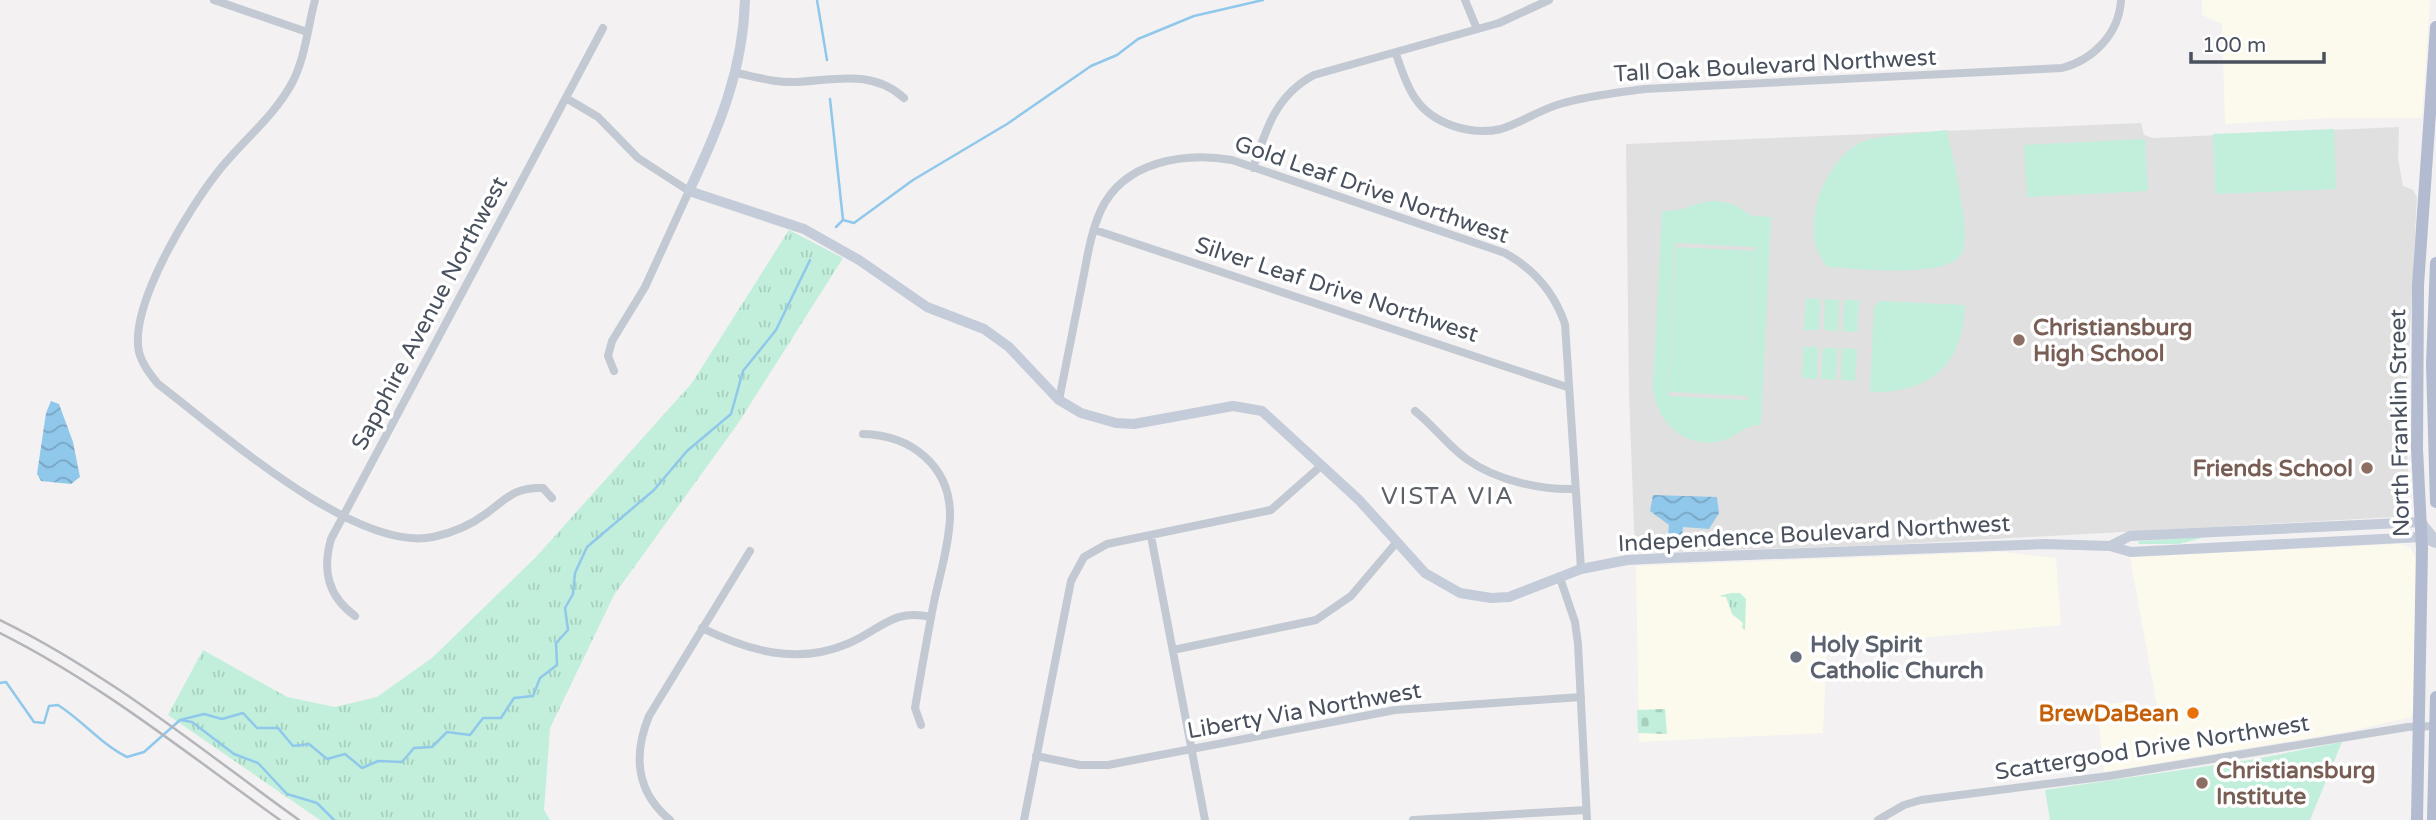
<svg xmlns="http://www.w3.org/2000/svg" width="2436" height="820" viewBox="0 0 2436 820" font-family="'Varela Round',sans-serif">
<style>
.commercial{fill:#fcfaec}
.education{fill:#e1e0e0}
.grass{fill:url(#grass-tufts)}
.cemetery{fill:url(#cemetery-stones)}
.green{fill:#c1efdb;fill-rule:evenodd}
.water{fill:url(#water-waves)}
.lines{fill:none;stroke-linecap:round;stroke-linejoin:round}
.stream{stroke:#90c8eb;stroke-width:2.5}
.street{stroke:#c2c9d2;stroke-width:8}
.secondary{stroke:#c4cbd9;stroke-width:10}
.primary{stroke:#b2bbcf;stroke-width:12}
.rail{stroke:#b3b5bb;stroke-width:2.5}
.education-dot{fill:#8d6e63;stroke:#fff;stroke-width:2.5}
.worship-dot{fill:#6b7280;stroke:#fff;stroke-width:2.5}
.food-dot{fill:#e8710a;stroke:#fff;stroke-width:2.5}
.labels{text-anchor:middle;stroke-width:7;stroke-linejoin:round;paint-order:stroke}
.street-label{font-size:23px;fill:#49515e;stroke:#fff}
.education-label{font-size:23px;font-weight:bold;fill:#785e54;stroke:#fff;text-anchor:start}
.worship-label{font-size:23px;font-weight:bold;fill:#5b616d;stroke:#fff;text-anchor:start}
.food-label{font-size:23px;font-weight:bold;fill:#c56008;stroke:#fff;text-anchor:end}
.neighbourhood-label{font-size:24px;letter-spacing:2px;fill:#5d6066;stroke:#fff}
</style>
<defs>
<pattern id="grass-tufts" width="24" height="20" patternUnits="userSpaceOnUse" patternTransform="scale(1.75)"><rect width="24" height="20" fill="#c1efdb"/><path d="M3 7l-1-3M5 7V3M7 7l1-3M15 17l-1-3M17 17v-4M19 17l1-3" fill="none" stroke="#a7cfbe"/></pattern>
<pattern id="cemetery-stones" width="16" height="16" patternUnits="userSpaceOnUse" patternTransform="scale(1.75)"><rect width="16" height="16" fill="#c1efdb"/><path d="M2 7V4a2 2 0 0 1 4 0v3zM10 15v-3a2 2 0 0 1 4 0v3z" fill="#a7cfbe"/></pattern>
<pattern id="water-waves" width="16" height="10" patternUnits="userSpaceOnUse" patternTransform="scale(1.75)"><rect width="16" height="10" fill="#90c8eb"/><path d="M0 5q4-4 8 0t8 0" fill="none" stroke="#78a5c2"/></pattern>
</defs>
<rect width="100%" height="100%" fill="#f3f1f1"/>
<path class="commercial" d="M2202 0H2430L2422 118H2330L2225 124 2222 24 2202 15Z
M2400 544 2411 548 2416 560 2414 708 2411 717 2350 731 2104 772 2097 706 2123 702 2125 714 2150 710 2151 713 2158 712 2130 557Z
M2003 552 2056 558 2061 625 1827 647 1823 733 1639 742 1636 566Z"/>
<path class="education" d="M2141 123 2144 135 2153 138 2399 127 2398 159 2403 186 2413 190 2417 197 2406 406 2409 502 2403 514 2395 517 1884 545 1635 553 1629 393 1626 144Z"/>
<path class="grass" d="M789 230 843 258 739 422 614 595 550 728 544 810 550 820H320L168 715 203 650 287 697 335 707 377 697 432 658 537 556 692 383Z
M2205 537 2179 544H2138L2139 541Z
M1731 593H1740L1746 599 1745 630 1742 628 1743 623 1732 614 1726 597 1719 596Z"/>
<path class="cemetery" d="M1665 709 1667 734 1638 733 1637 710Z"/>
<path class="green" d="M2334 129 2336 189 2215 194 2213 134Z
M1947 130C1952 156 1972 233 1962 253 1949 280 1854 268 1827 267 1822 259 1816 251 1815 242 1808 208 1829 159 1860 143 1877 135 1927 133 1947 130Z
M2145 139 2148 191 2027 197 2024 145Z
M1717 201 1733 204 1752 216 1771 217 1761 425C1745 424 1737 437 1721 441 1685 450 1654 420 1653 385L1662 211C1685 212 1695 201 1717 201ZM1675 243 1755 247 1748 400 1668 396Z
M1676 247 1754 251 1748 396 1669 392Z
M1806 298 1820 299 1819 330H1804Z
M1825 299 1839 300 1838 331 1824 330Z
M1844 300H1859L1857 332 1843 331Z
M1880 301 1965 305C1964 365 1928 394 1870 392L1874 307Z
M1803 347H1818L1817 379 1802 378Z
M1823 348H1837L1836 380 1821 379Z
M1842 348 1857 349 1855 381 1841 380Z
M2342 742 2310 820H2050L2045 790 2256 759Z"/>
<path class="water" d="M51 401 59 404 73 442 80 477 71 484 41 481 37 474 46 413Z
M1653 495 1717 497 1719 513 1709 529 1683 527 1682 535 1668 534 1669 525 1650 511Z"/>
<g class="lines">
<path class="stream" d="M817 0 827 60
M830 99 843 220
M843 220 854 223 913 180 1007 124 1091 66 1117 55 1138 39 1194 16 1263 0
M836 227 843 220
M0 683 6 682 34 722 44 723 49 706 58 705C82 720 102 745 127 757L144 752 180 720 192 722 234 754 258 763 287 794 317 803 334 820
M180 720 204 714 222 719 243 713 257 728H278L293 746 309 744 327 759 345 754 362 768 378 761 402 762 414 748 432 747 447 732 470 735 483 718H501L514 698 533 696 540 678 557 665 556 643 568 630 565 608 573 594 575 573 587 547 654 490 687 451 731 414 743 371 776 330 810 260"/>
<path class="street" d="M214 0 307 32
M315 0C308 26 305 59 292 83 273 118 241 142 217 173 188 210 129 306 139 352 142 364 150 374 158 384 219 430 355 553 433 537 452 533 471 525 487 513 507 498 515 487 543 488L552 498
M1465 0 1477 29
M1396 54C1401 68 1406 85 1415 98 1432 124 1471 136 1501 129 1521 123 1539 110 1560 104 1587 96 1616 93 1644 89L2062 68C2093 60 2119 34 2121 0
M737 73C756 77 776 83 796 82 835 80 873 69 904 98
M566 98 598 117 638 158 689 191 645 287 612 341 608 356 614 371
M1253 168C1266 129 1276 95 1314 75L1499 23 1549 0
M1095 230 1567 387
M1059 400C1066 365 1073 330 1080 294 1086 267 1089 236 1101 210 1124 161 1184 152 1232 160L1505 253C1534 269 1554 292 1565 324L1581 569
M1415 411C1434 426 1449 447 1468 460 1496 480 1540 490 1574 489
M863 434C911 435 951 466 950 517 949 545 940 574 934 602 927 637 921 673 915 708L921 725
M1151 536 1205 820
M1560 578 1575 622 1578 644 1587 820
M355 616C328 596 322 571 331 539L603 28
M702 628C749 651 797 665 847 644 881 630 892 608 931 617
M1173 650 1316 620 1351 596 1396 543
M1036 756 1080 765H1108L1395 710 1581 697
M670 820C636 792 633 755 649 716L750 551
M1024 820 1071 581 1084 557 1107 544 1271 510 1322 465
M1413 820 1586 810
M1878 820 1904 805 1921 800 2109 776 2408 727 2436 726"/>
<path class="secondary" d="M745 0C743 70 719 128 689 191L804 229 859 260 927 307 984 329 1009 347 1059 400 1081 413 1116 423 1134 424 1233 406 1262 411 1359 500 1425 573 1460 593 1491 598 1509 597 1581 569 1627 560 1667 558 2045 544 2110 546 2131 552 2421 537 2436 543
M2110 546 2130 536 2421 522 2436 541"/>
<path class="primary" d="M2436 263 2432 364 2436 502
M2417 820 2422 549 2417 449 2418 285 2436 27
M2433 820 2436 697"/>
<path class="rail" d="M0 620C107 672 203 751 299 820
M0 633C100 683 189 755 280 820"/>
</g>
<g class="education-dot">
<circle cx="2019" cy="340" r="7"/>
<circle cx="2367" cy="468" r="7"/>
<circle cx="2202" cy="783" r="7"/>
</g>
<circle class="worship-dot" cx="1796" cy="657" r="7"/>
<circle class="food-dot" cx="2193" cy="713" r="7"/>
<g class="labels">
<g class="street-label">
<text transform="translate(1775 65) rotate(-3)" y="8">Tall Oak Boulevard Northwest</text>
<text transform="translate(1372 189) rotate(19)" y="8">Gold Leaf Drive Northwest</text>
<text transform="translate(1337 289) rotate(18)" y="8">Silver Leaf Drive Northwest</text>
<text transform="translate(429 313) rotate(-62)" y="8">Sapphire Avenue Northwest</text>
<text transform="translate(2399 423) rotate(-91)" y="8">North Franklin Street</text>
<text transform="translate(1814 533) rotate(-3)" y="8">Independence Boulevard Northwest</text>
<text transform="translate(1304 710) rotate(-10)" y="8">Liberty Via Northwest</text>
<text transform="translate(2152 747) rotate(-9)" y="8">Scattergood Drive Northwest</text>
</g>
<g class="education-label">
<text x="2033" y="335">Christiansburg<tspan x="2033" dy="26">High School</tspan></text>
<text x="2353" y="476" text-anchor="end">Friends School</text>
<text x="2216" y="778">Christiansburg<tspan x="2216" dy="26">Institute</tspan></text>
</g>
<g class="worship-label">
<text x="1810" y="652">Holy Spirit<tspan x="1810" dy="26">Catholic Church</tspan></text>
</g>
<g class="food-label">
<text x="2179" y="721">BrewDaBean</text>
</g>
<g class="neighbourhood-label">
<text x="1448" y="504">VISTA VIA</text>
</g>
</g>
<path d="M2191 52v10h133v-10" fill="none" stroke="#49515e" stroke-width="3.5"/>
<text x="2202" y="52" font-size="21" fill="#49515e" stroke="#ffffff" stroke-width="5" paint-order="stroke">100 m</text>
</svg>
